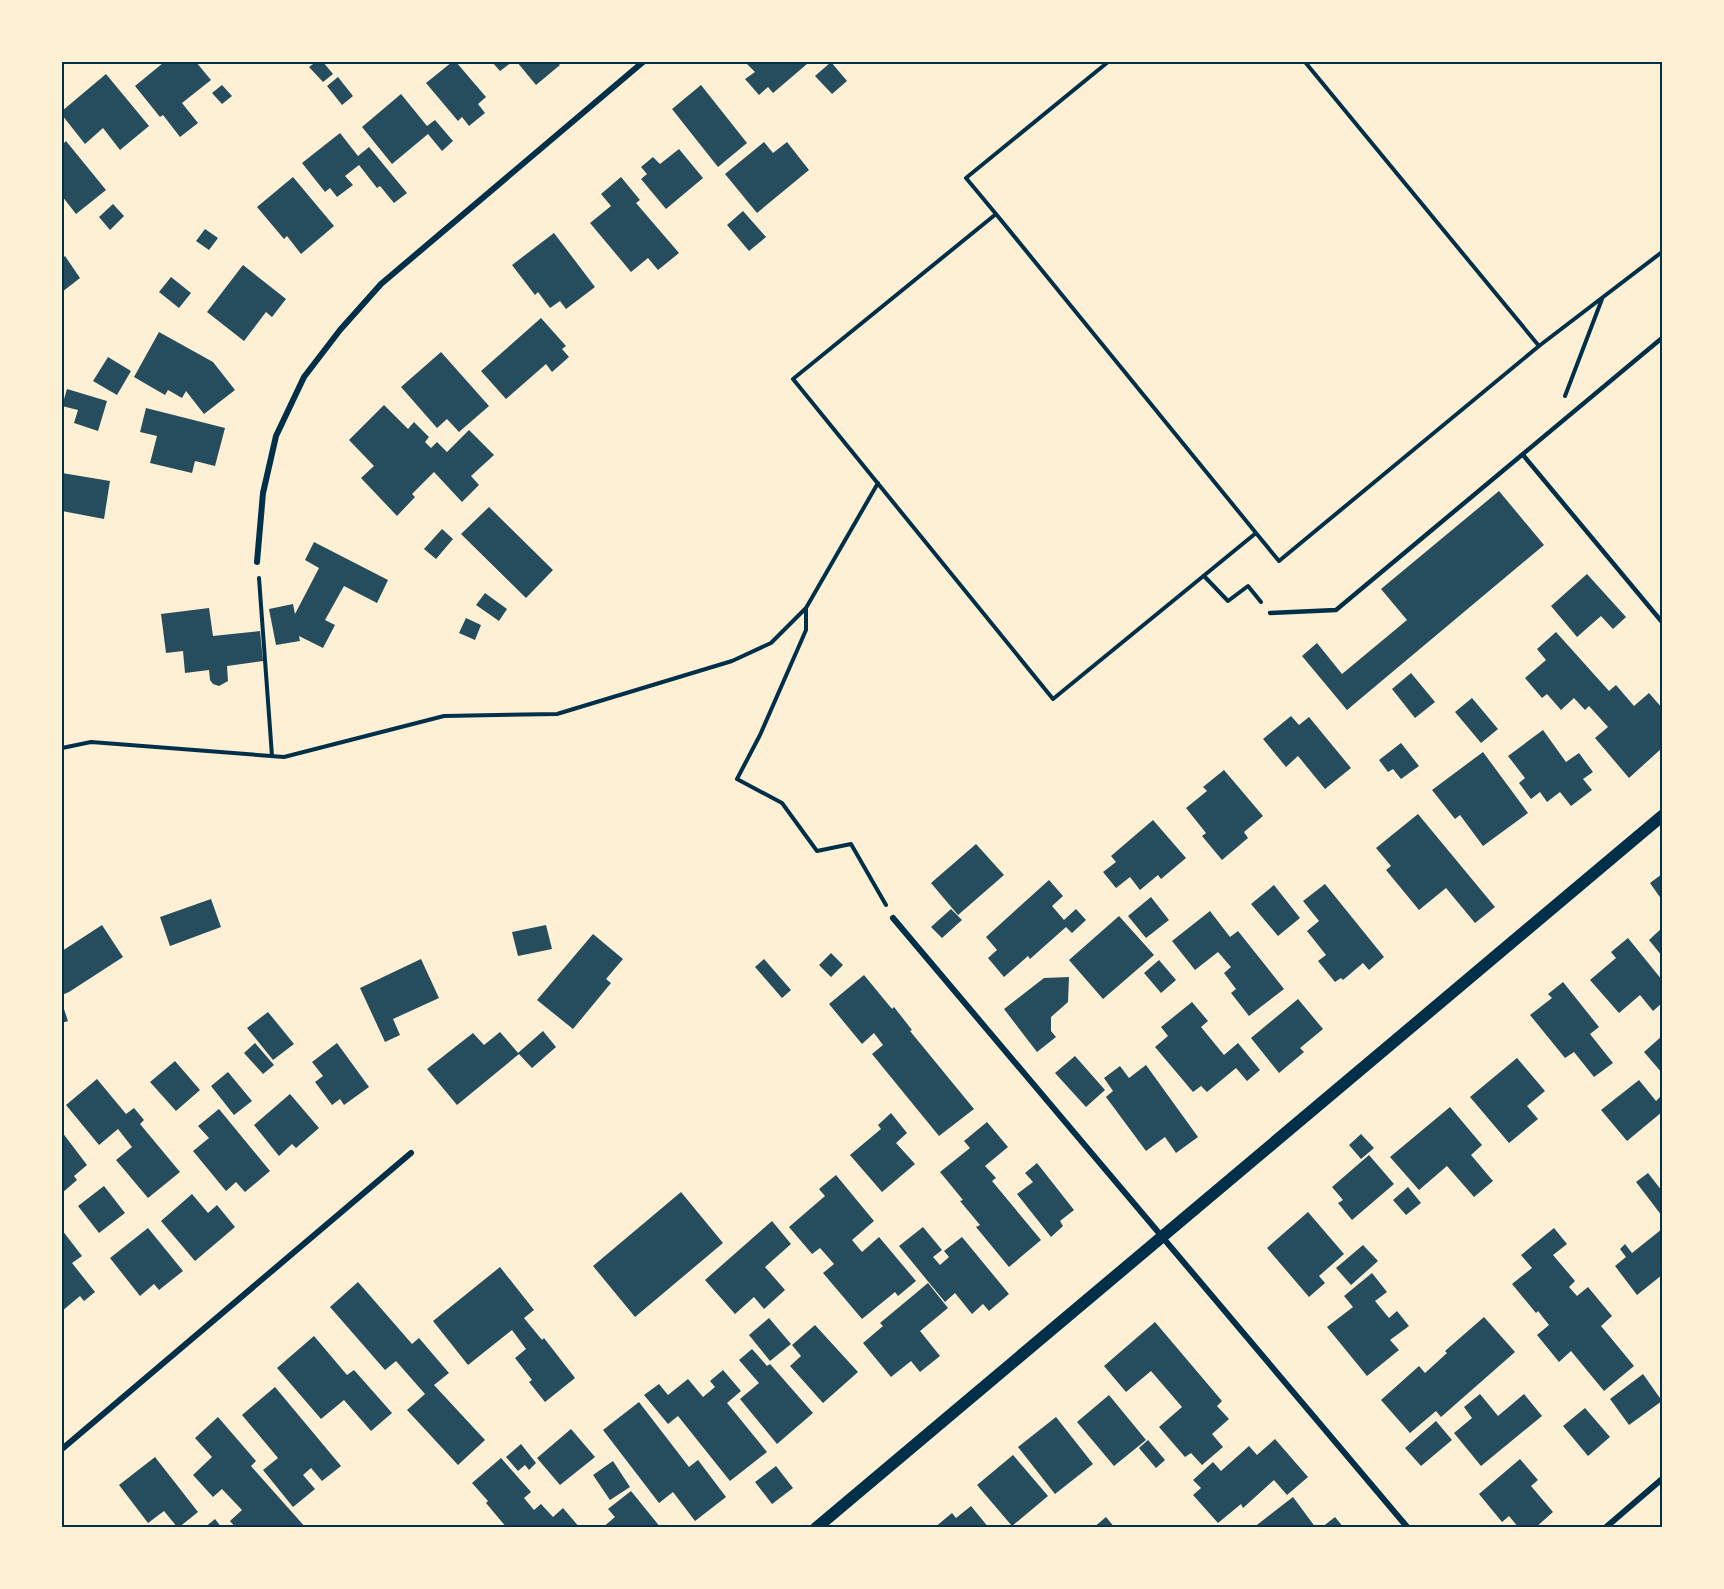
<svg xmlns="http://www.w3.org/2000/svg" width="1724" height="1589" viewBox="0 0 1724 1589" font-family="Ubuntu,sans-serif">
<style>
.building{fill:#264d5e}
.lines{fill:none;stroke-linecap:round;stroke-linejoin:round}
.path{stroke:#003049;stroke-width:4}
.service{stroke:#003049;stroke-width:4.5}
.minor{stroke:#003049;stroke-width:6}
.secondary{stroke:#003049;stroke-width:12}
.neatline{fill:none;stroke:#003049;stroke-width:2}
</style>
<rect width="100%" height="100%" fill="#fdf0d5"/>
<path class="building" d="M162 62H196L211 80 182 103 198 123 180 137 163 115 160 117 135 86 163 63Z
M316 62H323L333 74 323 82 309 67Z
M452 62H456L486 97 478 104 485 113 469 126 462 117 458 121 426 83Z
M492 62H512L500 71Z
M517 62H557L560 65 536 85Z
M750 62H805L807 64 773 93 768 87 759 95 745 79 755 72 747 64Z
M831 62 847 81 832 94 815 76Z
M106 74 149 126 120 150 103 128 85 144 62 115V111Z
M338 77 353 96 342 105 327 86Z
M222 85 232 96 222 104 212 93Z
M701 85 747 143 718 167 672 109Z
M401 94 427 126 435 120 453 141 442 151 428 134 392 164 362 127Z
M340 133 358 156 369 147 407 193 394 203 380 186 377 188 359 165 345 176 353 185 337 197 330 188 325 192 302 163Z
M66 141 106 190 76 214 62 196V145Z
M764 142 773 153 787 142 809 170 757 213 725 174Z
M679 149 703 178 666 209 641 179 647 174 641 167 653 157 660 164Z
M293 177 334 226 301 254 287 236 284 239 257 207Z
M621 177 640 200 636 203 679 253 658 270 648 258 631 272 590 223 611 206 601 194Z
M113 204 124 216 110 230 99 217Z
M743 211 766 237 749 251 727 225Z
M205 229 218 238 209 250 196 241Z
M554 233 595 287 566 309 560 301 550 308 538 292 535 295 512 265Z
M65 256 80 278 62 292V259Z
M243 265 286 299 272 317 266 312 244 341 207 312Z
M171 277 191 293 179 308 159 292Z
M541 318 566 346 562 349 569 357 552 372 546 364 506 399 481 371Z
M159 332 213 362 235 390 204 414 186 391 182 398 168 390 165 395 134 377Z
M441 352 489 406 459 432 447 419 437 428 401 387Z
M108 357 131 371 117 395 93 381Z
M67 389 107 401 98 431 74 423 78 410 62 406Z
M384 405 408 429 414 422 429 437 425 442 431 448 437 442 447 452 469 430 494 455 471 476 479 485 462 502 434 472 412 494 415 497 397 516 361 478 374 466 349 440Z
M146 408 225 428 215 466 195 461 192 473 150 463 157 436 140 432Z
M62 473 110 481 104 519 62 511Z
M1499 491 1544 545 1347 710 1302 656 1317 643 1342 674 1407 620 1381 589Z
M489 507 553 570 526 598 461 534Z
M442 529 453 539 436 559 424 549Z
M314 542 388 580 377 603 344 586 325 620 335 625 323 648 299 636 300 641 276 645 269 609 293 604 295 614 319 568 305 560Z
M1587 574 1626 617 1613 629 1601 616 1577 637 1551 606Z
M485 593 507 609 499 621 476 605Z
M209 608 213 636 260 631 263 661 227 666 228 681 219 686 213 684 210 680 209 670 185 673 183 651 166 653 161 614Z
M466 618 481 625 475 640 459 633Z
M1556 632 1609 691 1616 685 1634 706 1649 693 1662 708V748L1629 778 1595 738 1608 727 1589 706 1585 710 1574 698 1561 710 1547 694 1542 698 1525 678 1546 660 1537 649Z
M1411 673 1435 702 1415 718 1392 689Z
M1472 698 1498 729 1481 743 1455 712Z
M1291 716 1299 725 1309 717 1351 768 1325 789 1298 756 1286 767 1263 739Z
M1543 730 1566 762 1579 753 1593 772 1583 779 1592 790 1571 806 1560 792 1547 802 1540 792 1531 799 1519 783 1525 778 1508 756Z
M1401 743 1419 766 1401 779 1393 769 1388 772 1379 760Z
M1483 752 1528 813 1483 846 1460 815 1455 819 1432 790Z
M1224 770 1263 816 1244 832 1248 838 1222 860 1202 836 1206 833 1186 808 1207 791 1203 787Z
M1418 814 1495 907 1475 923 1446 888 1419 910 1386 870 1391 866 1376 848Z
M1153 820 1186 858 1161 879 1158 875 1140 890 1130 877 1116 888 1103 872 1116 862 1111 856Z
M976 844 1004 875 958 915 931 883Z
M1662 874V900L1650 883Z
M1049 880 1063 896 1052 906 1064 920 1076 909 1086 920 1072 933 1066 927 1030 959 1028 956 1004 977 988 958 997 950 986 937Z
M1325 884 1384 957 1369 970 1363 963 1343 980 1341 978 1335 982 1318 961 1326 955 1307 931 1319 921 1303 901Z
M1274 885 1300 918 1278 936 1251 904Z
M1151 897 1169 920 1146 938 1128 916Z
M211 899 221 927 170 946 160 917Z
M951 909 962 920 942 938 931 927Z
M1210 911 1230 937 1238 931 1284 989 1249 1016 1231 993 1236 989 1224 973 1231 967 1218 952 1195 970 1172 941Z
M1119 916 1154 955 1103 999 1069 960Z
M102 925 123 957 69 992 62 995V951Z
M546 925 552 949 518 956 512 932Z
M1662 928V956L1649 940Z
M593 934 623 959 606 979 611 983 573 1029 537 1000Z
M1628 938 1662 980V1003L1653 1011 1640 995 1619 1013 1590 980 1616 958 1611 952Z
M831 953 843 965 831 977 819 965Z
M421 959 439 998 393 1019 400 1035 385 1042 360 988Z
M764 959 791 990 782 998 755 967Z
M1159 960 1176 980 1161 993 1144 973Z
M864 975 892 1009 894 1007 912 1030 910 1031 974 1109 939 1136 872 1054 883 1045 874 1033 862 1044 829 1004Z
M1069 977 1068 1002 1051 1017V1031L1056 1037 1037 1052 1004 1009 1044 978Z
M1563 982 1599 1027 1590 1034 1613 1063 1594 1077 1574 1052 1565 1058 1530 1015 1552 998 1548 994Z
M1298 999 1323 1029 1300 1048 1304 1052 1279 1073 1251 1038Z
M1192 1002 1208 1021 1201 1027 1224 1055 1238 1043 1260 1070 1247 1081 1236 1068 1207 1092 1201 1086 1193 1092 1155 1047 1168 1036 1161 1027Z
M62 1003 68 1021 62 1023Z
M268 1012 294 1044 273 1060 247 1028Z
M543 1031 556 1047 532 1068 518 1053Z
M500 1032 519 1054 457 1105 427 1069 473 1033 484 1045Z
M1662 1036V1073L1644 1052Z
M255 1043 274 1065 263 1074 244 1053Z
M337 1043 369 1087 344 1105 340 1099 332 1105 315 1082 323 1076 312 1062Z
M1075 1056 1105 1090 1086 1107 1055 1073Z
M1517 1058 1545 1091 1527 1106 1538 1119 1509 1143 1470 1097Z
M175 1061 200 1090 176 1111 150 1082Z
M1146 1065 1198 1137 1176 1153 1165 1137 1146 1151 1106 1097 1113 1091 1104 1078 1120 1066 1129 1078Z
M228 1072 252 1101 234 1115 211 1086Z
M97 1079 126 1114 134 1108 144 1120 140 1124 180 1172 148 1198 116 1160 132 1147 118 1129 99 1145 66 1105Z
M1639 1080 1656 1101 1662 1095V1112L1627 1141 1601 1110Z
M290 1094 319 1128 296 1148 292 1144 279 1156 254 1125Z
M1450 1107 1482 1145 1471 1155 1493 1181 1474 1197 1447 1166 1419 1190 1390 1157Z
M219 1109 270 1171 245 1192 236 1182 226 1191 193 1151 209 1138 198 1126Z
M891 1113 907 1133 896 1143 915 1164 882 1192 850 1155 881 1129 878 1125Z
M987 1122 1008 1147 985 1166 996 1178 992 1181 1041 1240 1009 1267 976 1227 980 1225 960 1201 963 1200 940 1172 970 1148 964 1141Z
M62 1132 87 1165 74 1176 77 1180 62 1193Z
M1361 1134 1374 1148 1361 1159 1349 1145Z
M1369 1155 1394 1184 1352 1220 1338 1203 1343 1200 1332 1187Z
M1037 1163 1074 1210 1060 1221 1063 1226 1051 1237 1017 1194 1033 1182 1025 1173Z
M1648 1173 1662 1191V1216L1636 1182Z
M836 1175 874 1221 852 1240 862 1252 879 1237 916 1281 898 1296 895 1292 862 1319 823 1273 834 1264 820 1248 812 1254 789 1227 825 1196 819 1189Z
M104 1186 125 1213 99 1233 78 1206Z
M1408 1187 1421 1203 1406 1215 1393 1200Z
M681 1192 723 1243 635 1317 593 1266Z
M192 1194 208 1213 217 1205 235 1227 195 1261 161 1221Z
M1308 1212 1344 1254 1319 1276 1325 1283 1309 1297 1267 1248Z
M772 1221 791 1244 765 1267 785 1290 764 1309 754 1297 735 1314 705 1280Z
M923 1227 942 1250 933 1257 940 1265 949 1257 944 1251 962 1237 1009 1294 989 1311 983 1304 972 1314 955 1293 945 1302 899 1246Z
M148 1228 183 1271 159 1290 154 1284 140 1296 110 1258Z
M1554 1228 1567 1244 1553 1255 1575 1281 1569 1287 1577 1296 1588 1287 1612 1316 1601 1326 1634 1366 1604 1391 1571 1351 1559 1362 1537 1335 1549 1325 1538 1311 1536 1313 1512 1284 1532 1268 1521 1255Z
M1662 1229V1275L1637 1295 1615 1266 1626 1257 1620 1249 1625 1244 1632 1253Z
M62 1230 82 1256 72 1263 95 1292 84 1301 80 1296 62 1311Z
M1363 1245 1378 1261 1351 1285 1336 1268Z
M500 1267 534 1310 524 1318 542 1340 544 1338 575 1378 545 1402 529 1382 532 1380 515 1358 526 1349 512 1330 468 1365 433 1321Z
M1372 1273 1387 1292 1375 1301 1389 1318 1397 1311 1409 1326 1390 1340 1399 1350 1367 1376 1327 1327 1353 1307 1344 1296Z
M358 1282 412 1344 419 1338 449 1373 434 1385 485 1440 458 1465 407 1410 425 1394 396 1361 385 1370 330 1307Z
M928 1283 948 1308 920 1331 940 1356 920 1372 911 1361 891 1377 863 1343 883 1326 880 1323Z
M1484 1317 1515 1352 1441 1417 1436 1411 1410 1433 1381 1400 1419 1366 1425 1373 1447 1353 1445 1351Z
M769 1318 791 1344 770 1361 749 1335Z
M1155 1322 1222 1401 1217 1406 1229 1419 1212 1434 1223 1447 1202 1465 1191 1453 1185 1457 1159 1427 1182 1407 1151 1371 1126 1392 1104 1366Z
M815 1325 858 1372 823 1403 790 1366 801 1356 792 1345Z
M314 1336 347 1375 354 1370 392 1413 371 1431 344 1400 321 1419 277 1368Z
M752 1349 767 1366 770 1364 813 1413 777 1444 740 1399 759 1383 739 1360Z
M723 1370 741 1391 727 1403 767 1452 730 1481 678 1416 668 1424 644 1395 659 1384 668 1395 688 1379 703 1397 715 1387 710 1381Z
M1643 1374 1662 1401 1629 1425 1610 1399Z
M275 1387 341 1466 322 1481 311 1468 303 1475 315 1489 293 1507 263 1470 278 1458 242 1415Z
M1480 1394 1498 1416 1524 1394 1542 1416 1481 1466 1454 1433 1472 1418 1464 1407Z
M1109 1395 1146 1440 1114 1466 1077 1422Z
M639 1402 689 1467 698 1460 726 1497 695 1521 673 1492 659 1503 603 1430Z
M1585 1408 1610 1437 1588 1456 1563 1426Z
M218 1417 256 1461 251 1466 306 1528H236L230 1521 242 1510 222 1489 213 1497 193 1475 212 1457 195 1438Z
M1056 1417 1093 1464 1055 1494 1018 1447Z
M1436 1421 1452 1440 1421 1466 1405 1448Z
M571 1429 595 1457 560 1485 537 1458Z
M1275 1439 1308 1477 1287 1495 1274 1480 1243 1508 1241 1504 1218 1523 1193 1495 1201 1488 1193 1480 1213 1462 1221 1471 1249 1446 1257 1455Z
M1148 1440 1165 1460 1156 1468 1139 1448Z
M521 1444 536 1463 529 1470 525 1465 518 1471 506 1457Z
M1013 1455 1048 1496 1012 1526 977 1485Z
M155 1457 198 1512 178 1528 164 1511 148 1523 119 1485Z
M501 1458 531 1492 524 1498 534 1510 541 1504 553 1517 563 1508 580 1528H507L486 1503 488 1501 472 1483Z
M1520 1459 1538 1480 1531 1486 1553 1512 1535 1528H1519L1509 1516 1502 1522 1479 1494Z
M613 1461 630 1487 610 1500 593 1475Z
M776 1466 793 1488 772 1504 755 1482Z
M631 1491 661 1528H602L615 1517 608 1509Z
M1293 1497 1316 1528H1253Z
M971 1506 989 1528H934L952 1513 956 1518Z
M1106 1517 1115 1528H1093Z
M1335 1517 1344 1528H1321Z
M215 1519 222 1528H204Z"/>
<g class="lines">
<path class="path" d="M996 214 1256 533 1053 699 793 379Z
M996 214 966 178 1108 62
M1539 346 1662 252
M1565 396 1602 299
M1256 533 1279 561 1539 346 1305 62
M1204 576 1228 601 1248 586 1261 602
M259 578 272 756
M806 608V630L760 735 737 779 782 803 817 851 851 844 886 905
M62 748 91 742 284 757 444 716 557 714 732 661 771 643 806 608 878 483"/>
<path class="service" d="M1523 455 1662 622
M1270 613 1336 610 1662 338"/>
<path class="minor" d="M257 562 263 493 276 436 304 377 340 330 381 284 643 62
M893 918 1408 1528
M62 1449 411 1153
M1605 1528 1662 1479"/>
<path class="secondary" d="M816 1528 1662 816"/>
</g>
<rect width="1724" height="1589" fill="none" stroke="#fdf0d5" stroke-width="126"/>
<rect x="63" y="63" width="1598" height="1463" class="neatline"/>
</svg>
